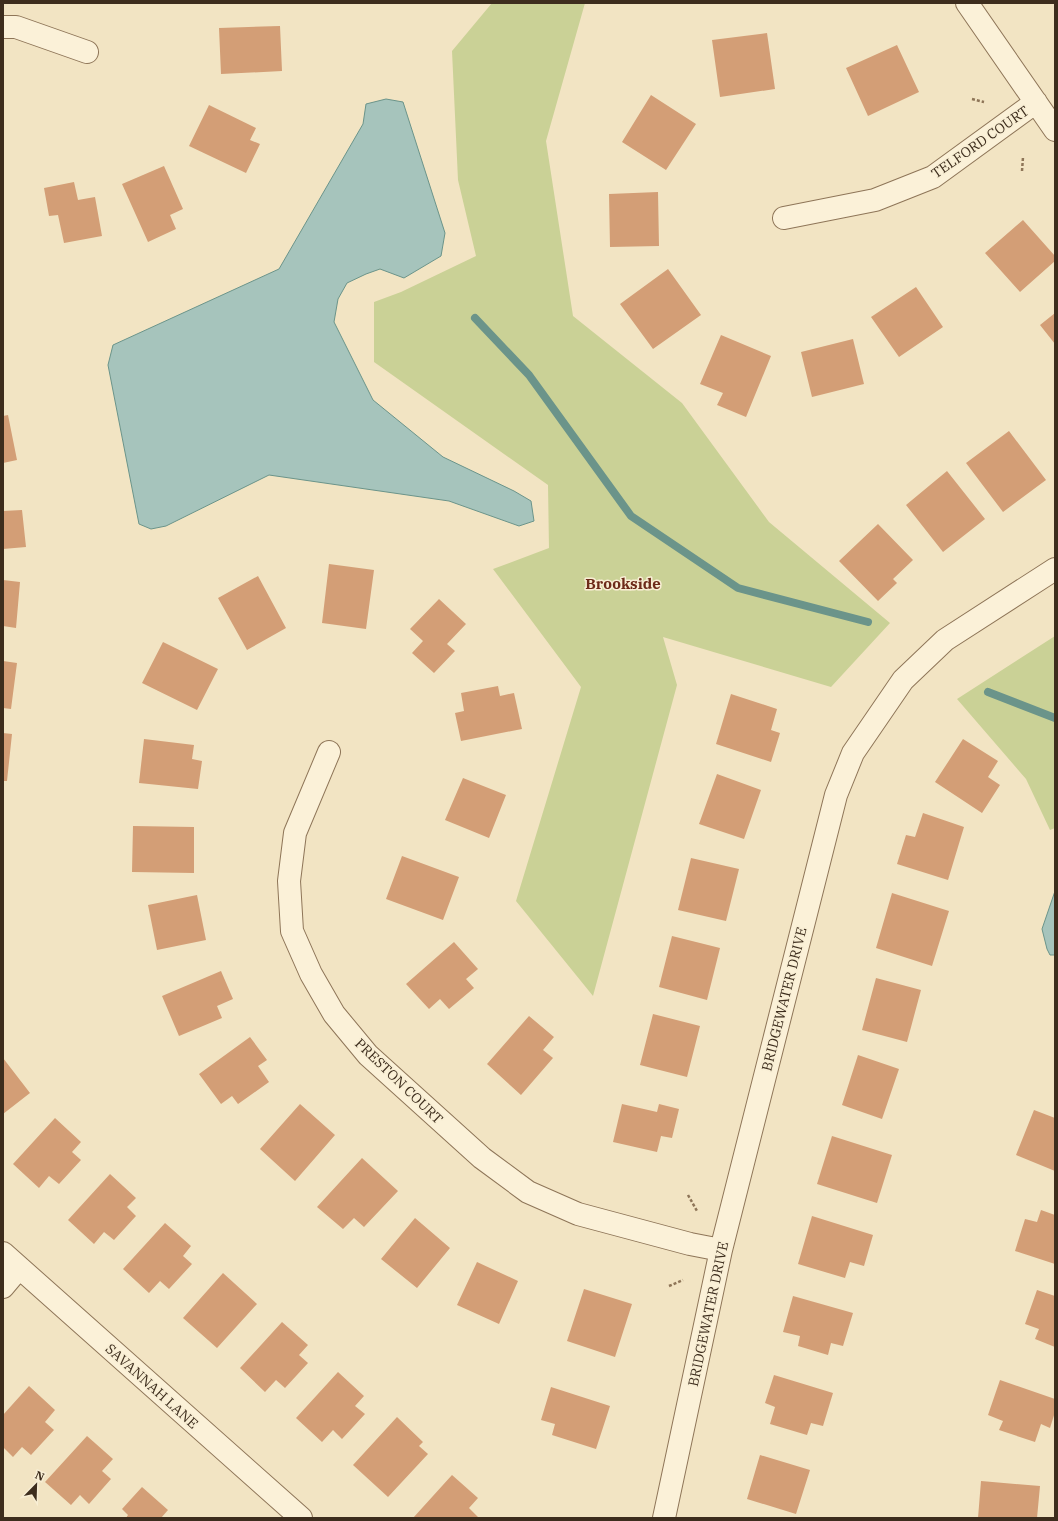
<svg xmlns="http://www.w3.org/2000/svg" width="1058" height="1521" viewBox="0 0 1058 1521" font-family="'IBM Plex Serif',serif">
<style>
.green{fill:#cad196}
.water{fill:#a6c4bc;stroke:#6b948a}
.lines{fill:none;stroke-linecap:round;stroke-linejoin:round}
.stream{stroke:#6b948a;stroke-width:8}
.building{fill:#d39e76}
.minor-casing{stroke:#8e7558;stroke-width:24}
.path{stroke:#8e7558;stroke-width:2.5;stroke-dasharray:3 2;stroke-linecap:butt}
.minor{stroke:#fbf1d8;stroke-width:22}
.labels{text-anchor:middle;stroke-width:3;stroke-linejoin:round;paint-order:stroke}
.street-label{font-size:14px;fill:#3d2d1d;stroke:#f8eed4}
.neighbourhood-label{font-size:15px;font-weight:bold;fill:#6d2b19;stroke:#f8eed4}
</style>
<rect width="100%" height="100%" fill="#f2e4c3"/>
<path class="green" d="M492 3H585L546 141 573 316 682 403 769 522 890 623 831 687 663 637 677 685 593 996 516 901 581 687 493 569 549 548 548 485 374 362V302L401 292 476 256 458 180 452 51Z
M1055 636V828L1050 830 1026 779 957 699Z"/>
<path class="water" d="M386 99 403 102 445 233 441 256 404 278 380 269 366 274 347 283 338 299 334 322 373 400 443 457 514 491 531 501 534 521 519 526 449 501 269 475 166 526 151 529 139 524 108 365 113 345 279 269 363 124 366 104Z
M1055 891V955H1050L1047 949 1042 929Z"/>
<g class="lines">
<path class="stream" d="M475 318 529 375 631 516 738 588 868 622
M988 692 1055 718"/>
</g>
<path class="building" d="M280 26 282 71 221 74 219 28Z
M767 33 775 89 720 97 712 40Z
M897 45 919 92 868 116 846 68Z
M651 95 696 124 666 170 622 142Z
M209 105 256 128 250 140 260 144 246 173 189 146Z
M164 166 183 209 170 215 176 229 148 242 122 184Z
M74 182 78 200 95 197 102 236 64 243 58 215 49 216 44 188Z
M658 192 659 246 610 247 609 194Z
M1023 220 1055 256V261L1020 292 985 253Z
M668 269 701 315 653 349 620 304Z
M916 287 943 327 899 357 871 317Z
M1055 313V344L1040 325Z
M721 335 771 356 746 417 717 405 723 393 700 384Z
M853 339 864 384 812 397 801 352Z
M8 415 17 460 3 463V416Z
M1009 431 1046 480 1003 512 966 463Z
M947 471 985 519 943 552 906 505Z
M22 510 26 547 3 549V511Z
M878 524 913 560 893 579 897 583 878 601 839 561Z
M329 564 374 570 366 629 322 623Z
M258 576 286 628 247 650 218 598Z
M3 580 20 582 16 628 3 626Z
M439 599 466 624 447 644 455 651 434 673 412 653 423 641 410 629Z
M163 642 218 669 197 710 142 683Z
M3 661 17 663 11 709 3 708Z
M498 686 500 696 514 693 522 729 461 741 455 713 464 711 461 693Z
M731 694 777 709 771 730 780 733 771 762 716 744Z
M3 733 12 734 7 781H3Z
M144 739 194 745 192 759 202 761 198 789 139 783Z
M963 739 998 761 988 777 1000 785 982 813 935 782Z
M717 774 761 790 744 839 699 824Z
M463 778 506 795 489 838 445 820Z
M923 813 964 827 948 880 897 864 906 835 915 837Z
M133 826 194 827V873L132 872Z
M402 856 459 877 443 920 386 899Z
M691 858 739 869 726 921 678 910Z
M892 893 949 911 932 966 876 948Z
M197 895 206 940 157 950 148 905Z
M672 936 720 948 707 1000 659 987Z
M454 942 478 969 466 979 474 988 449 1009 440 999 429 1009 406 984Z
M221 971 233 999 217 1006 222 1018 179 1036 162 996Z
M876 978 921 990 907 1042 862 1030Z
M653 1014 700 1026 687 1077 640 1065Z
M529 1016 554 1037 543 1050 553 1058 521 1095 487 1064Z
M250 1037 267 1060 258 1066 269 1082 238 1104 232 1096 221 1104 199 1074Z
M858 1055 899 1069 882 1119 842 1105Z
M3 1058 30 1093 3 1114Z
M300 1104 335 1135 295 1181 260 1149Z
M622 1104 657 1112 659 1104 679 1109 672 1138 661 1136 657 1152 613 1142Z
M1034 1110 1055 1118V1171L1016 1155Z
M55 1118 81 1142 72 1152 81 1160 59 1184 49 1176 39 1188 13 1164Z
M832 1136 892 1155 877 1203 817 1184Z
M362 1158 398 1191 364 1227 354 1218 343 1229 317 1207Z
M110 1174 136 1198 127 1207 136 1216 114 1240 104 1232 94 1244 68 1220Z
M1041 1210 1055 1215V1264L1015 1251 1025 1219 1037 1222Z
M812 1216 873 1235 864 1266 850 1262 845 1278 798 1264Z
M415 1218 450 1248 417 1288 381 1259Z
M165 1223 191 1246 183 1256 192 1264 169 1289 160 1281 149 1293 123 1269Z
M477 1262 518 1281 499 1324 457 1305Z
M223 1273 257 1304 217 1348 183 1318Z
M584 1289 632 1304 615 1357 567 1341Z
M1037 1290 1055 1296V1347L1035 1339 1039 1329 1025 1324Z
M793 1296 853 1313 843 1346 831 1343 828 1355 798 1346 800 1336 783 1332Z
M282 1322 308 1345 299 1355 308 1363 285 1388 276 1380 265 1392 240 1368Z
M338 1372 364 1396 355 1406 365 1414 342 1439 333 1430 322 1442 296 1418Z
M774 1375 833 1393 823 1426 811 1423 807 1435 770 1424 775 1407 765 1403Z
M1000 1380 1055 1399V1412L1050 1428 1041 1424 1035 1442 999 1430 1003 1421 988 1415Z
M29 1386 55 1410 45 1422 54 1430 31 1455 22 1447 13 1457 3 1447V1415Z
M551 1387 610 1406 596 1449 552 1435 555 1424 541 1420Z
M397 1417 423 1442 419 1446 428 1454 388 1497 353 1465Z
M87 1436 113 1459 102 1471 111 1479 89 1504 80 1495 71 1505 45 1482Z
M760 1455 810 1470 796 1514 747 1499Z
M452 1475 478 1498 469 1508 478 1517 477 1518H413Z
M981 1481 1040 1486 1037 1518H978Z
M142 1487 168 1510 161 1518H126L128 1515 122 1509Z"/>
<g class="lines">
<g class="minor-casing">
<path id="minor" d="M967 3 1055 130
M3 27H16L87 52
M784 218 875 200 933 177 1036 102
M329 752 295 833 289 881 292 931 311 974 334 1014 368 1055 482 1158 528 1192 578 1214 690 1244 721 1250
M3 1253 301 1518
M3 1287 19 1268
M664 1518 721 1250 836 795 853 753 903 680 945 640 1055 569"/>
</g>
<path class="path" d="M972 99 984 102
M1022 171 1023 157
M688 1195 697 1211
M669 1286 683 1280"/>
<use href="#minor" class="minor"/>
</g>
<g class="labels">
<g class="street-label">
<text transform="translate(980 142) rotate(-35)" y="5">TELFORD COURT</text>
<text transform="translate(784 999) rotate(-76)" y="5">BRIDGEWATER DRIVE</text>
<text transform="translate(399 1081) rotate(44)" y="5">PRESTON COURT</text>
<text transform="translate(708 1314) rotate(-78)" y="5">BRIDGEWATER DRIVE</text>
<text transform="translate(152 1386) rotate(42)" y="5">SAVANNAH LANE</text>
</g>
<g class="neighbourhood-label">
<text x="623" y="589">Brookside</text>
</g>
</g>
<rect width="1058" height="1521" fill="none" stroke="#3d2d1d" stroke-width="8"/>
<g transform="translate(36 1485) rotate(23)" stroke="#f8eed4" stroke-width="3" paint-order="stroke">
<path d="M0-3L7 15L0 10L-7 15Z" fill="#3d2d1d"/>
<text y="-6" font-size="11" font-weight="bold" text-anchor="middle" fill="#3d2d1d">N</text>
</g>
</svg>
